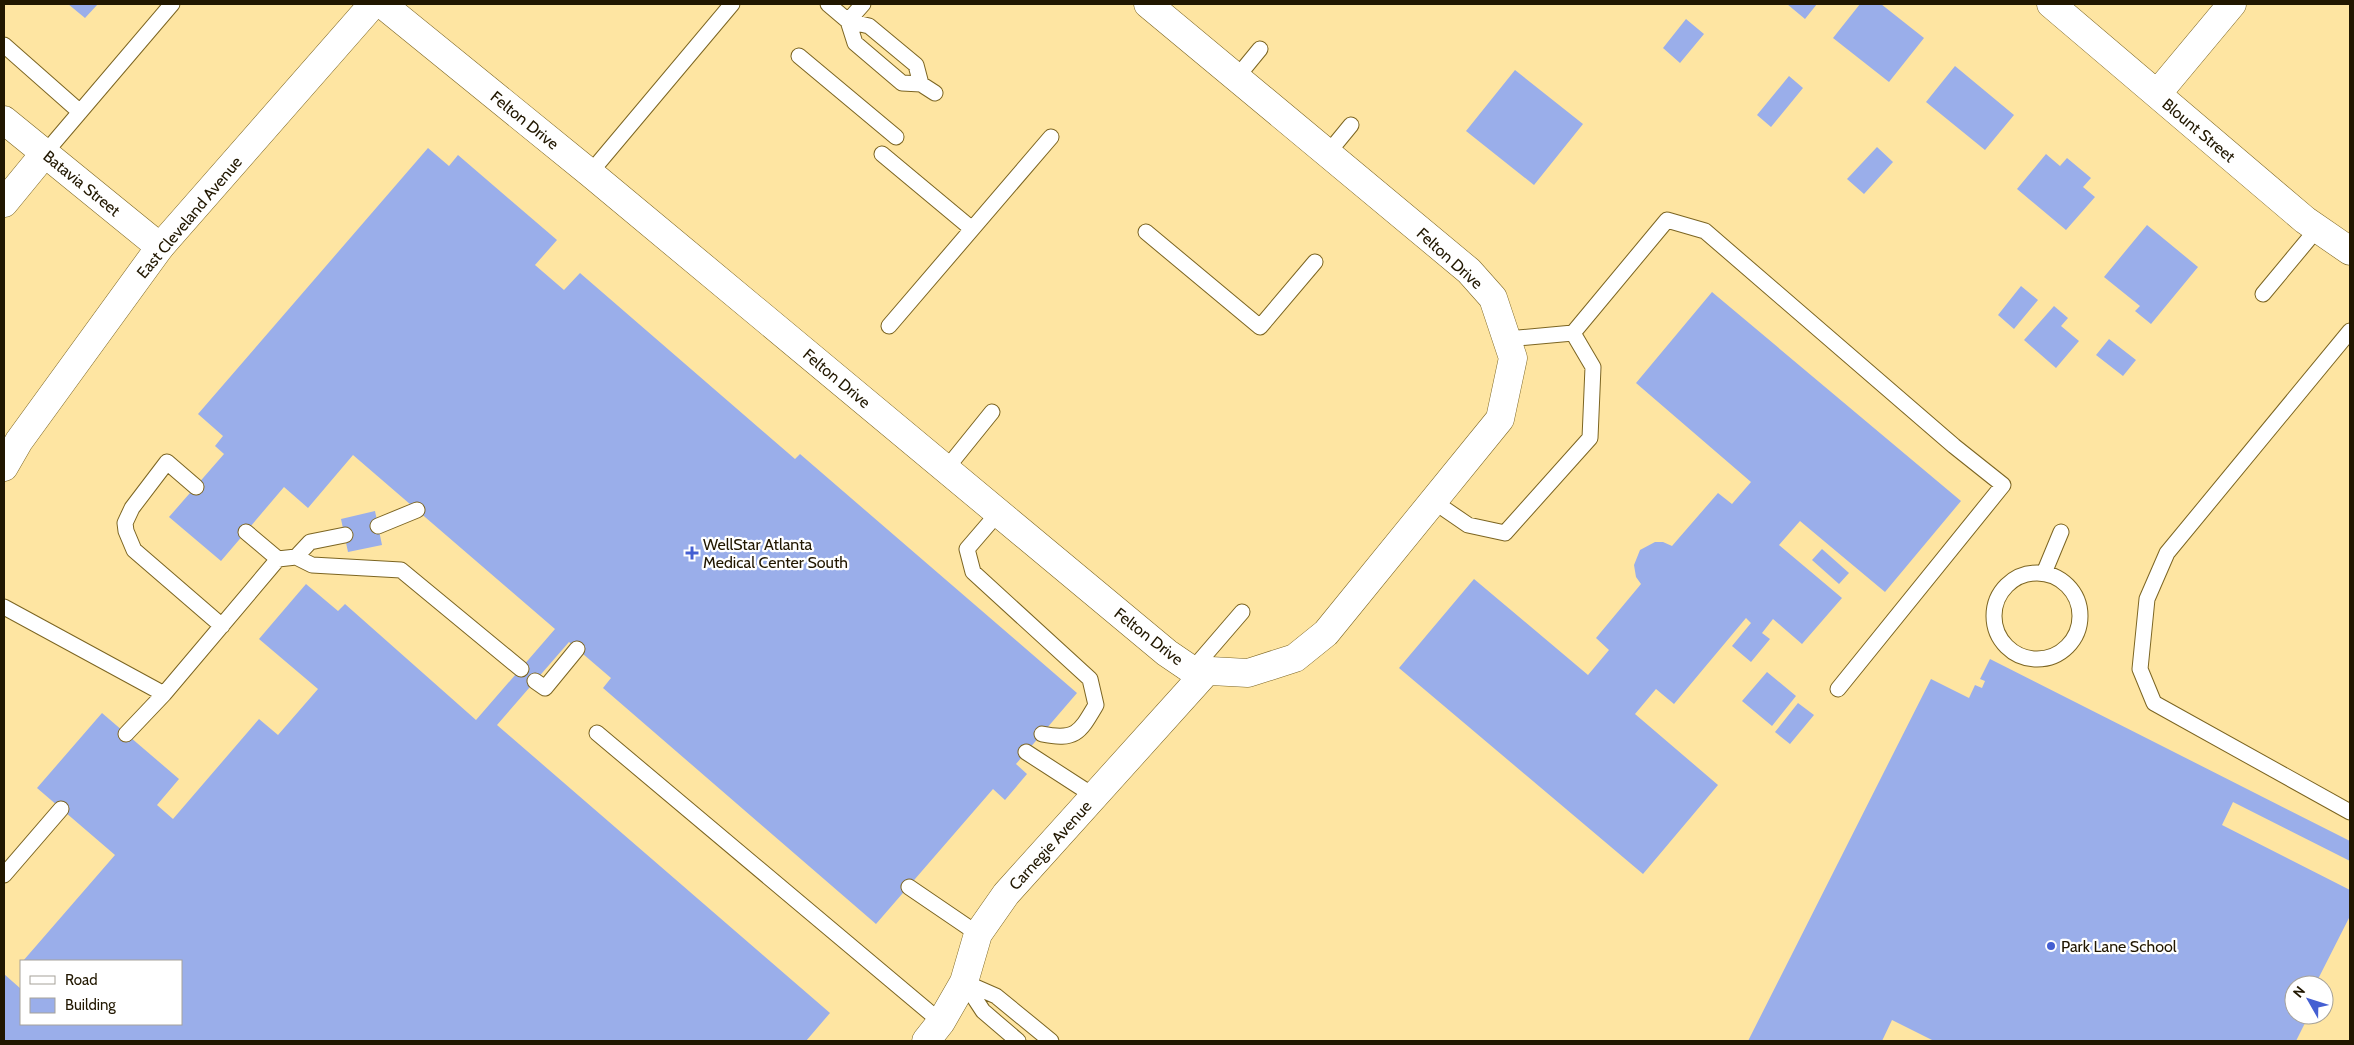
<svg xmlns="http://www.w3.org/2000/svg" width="2354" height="1045" viewBox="0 0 2354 1045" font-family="Cabin,sans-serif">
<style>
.building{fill:#9aaeea}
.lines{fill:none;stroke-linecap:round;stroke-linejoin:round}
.service-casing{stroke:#7c6522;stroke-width:17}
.minor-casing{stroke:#7c6522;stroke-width:29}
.secondary-casing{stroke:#7c6522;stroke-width:29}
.service{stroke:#fff;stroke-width:15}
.minor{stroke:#fff;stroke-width:28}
.secondary{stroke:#fff;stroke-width:28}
.poi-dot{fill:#445fd2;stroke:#fff;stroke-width:2}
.labels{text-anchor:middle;stroke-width:4.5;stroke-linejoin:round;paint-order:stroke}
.street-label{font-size:16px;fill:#211700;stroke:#fff}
.poi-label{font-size:16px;fill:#211700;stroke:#fff;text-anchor:start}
</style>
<rect width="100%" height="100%" fill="#fee5a2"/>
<path class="building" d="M68 4H98L85 18Z
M1787 4H1817L1805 19Z
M1860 4H1881L1924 38 1889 82 1833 38Z
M1686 19 1704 34 1680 63 1663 48Z
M1955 66 2014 115 1985 150 1926 102Z
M1515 70 1583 124 1534 185 1466 131Z
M1789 76 1803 88 1771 127 1757 115Z
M1877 147 1893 162 1864 194 1847 179Z
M428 148 449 166 458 155 557 240 535 265 564 290 580 273 795 459 800 454 1077 693 1016 764 1027 774 1005 800 993 789 876 924 603 688 611 678 569 642 497 725 830 1013 806 1041H4V974L21 989V1024H181V961H23L115 855 37 788 102 713 179 779 157 805 173 819 259 719 278 735 318 689 259 639 306 584 338 611 345 604 476 720 555 629 353 455 308 508 284 487 221 561 169 517 224 454 215 446 223 436 198 414Z
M2046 154 2060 166 2067 158 2091 178 2083 187 2095 197 2066 230 2017 189Z
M2147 225 2198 267 2151 324 2135 311 2140 306 2104 277Z
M2021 286 2038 300 2014 329 1998 315Z
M1712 292 1961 501 1885 592 1800 521 1779 545 1842 598 1802 644 1773 619 1762 633 1770 639 1751 662 1732 646 1751 623 1746 618 1674 704 1656 689 1635 714 1718 785 1643 874 1399 668 1474 579 1588 675 1609 650 1596 638 1641 584 1636 577 1634 565 1640 550 1655 542H1663L1672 546 1718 493 1732 504 1751 482 1636 383Z
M2054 306 2068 318 2061 326 2079 341 2056 368 2024 340Z
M2109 339 2136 360 2123 376 2096 355Z
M375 511 382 545 348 552 341 519Z
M1822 549 1849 573 1839 584 1812 560Z
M1990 659 2350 841V861L2233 802 2222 825 2350 890V916L2315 985H2294V1015H2309L2296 1041H1934L1892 1020 1882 1041H1748L1931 679 1969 698 1975 685 1982 688 1985 681 1980 679Z
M1767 672 1796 696 1772 726 1742 701Z
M1798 703 1814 715 1790 744 1775 732Z"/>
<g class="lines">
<g class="service-casing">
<path id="service" d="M828 4 848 21 869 26 916 65 921 84
M848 21 855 43 902 83 921 84 935 93
M848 21 863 4
M4 45 80 112
M799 56 896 137
M1237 77 1260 49
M45 153 172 4
M1328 153 1351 125
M882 154 972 229
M590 173 732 4
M1146 232 1260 327 1315 262
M2263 294 2317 229
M889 326 1051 137
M2350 331 2167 553 2147 599 2140 669 2154 703 2350 812
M1507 339 1573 333
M946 469 992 412
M196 487 167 462 132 508 125 523 126 531 134 550 222 626
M1433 501 1468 525 1505 533 1590 438 1593 367 1573 333 1667 220 1705 231 1954 446 2003 485 1838 689
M998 513 967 549 973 572 1090 679 1096 705C1080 732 1076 741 1042 734
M378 526 417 510
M246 532 278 559
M296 557 310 542 345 535
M2044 573 2061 532
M1994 616a43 43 0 1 1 86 0a43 43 0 1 1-86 0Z
M4 607 164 694 126 734
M1192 670 1242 612
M535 681 545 688 577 649
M164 694 278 559 296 557 312 565 401 570 521 669
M597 733 941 1022
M1026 752 1094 796
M4 875 61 809
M909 887 978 934
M964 982 996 996 1051 1041
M964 982 983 1011 1018 1041"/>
</g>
<g class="minor-casing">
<path id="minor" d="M382 4 590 173 1167 653 1192 670 1248 673 1295 658 1326 633 1500 419 1513 358 1493 298 1469 271 1148 4
M2051 4 2305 220 2350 251
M2157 94 2232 4
M4 120 160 247
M4 203 45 153
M926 1041 941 1022 964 982 978 934 1006 894 1207 671"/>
</g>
<g class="secondary-casing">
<path id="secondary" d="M4 467 19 441 160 247 373 4"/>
</g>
<use href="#service" class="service"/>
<use href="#minor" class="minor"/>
<use href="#secondary" class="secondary"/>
</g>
<g class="poi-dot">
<path d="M689.5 545.5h5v5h5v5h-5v5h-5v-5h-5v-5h5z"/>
<circle cx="2051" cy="946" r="5"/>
</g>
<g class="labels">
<g class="street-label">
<text transform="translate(525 120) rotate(39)" y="6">Felton Drive</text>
<text transform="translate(2199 130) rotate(40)" y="6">Blount Street</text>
<text transform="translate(82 183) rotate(39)" y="6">Batavia Street</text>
<text transform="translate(189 217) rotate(-50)" y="6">East Cleveland Avenue</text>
<text transform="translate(1450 258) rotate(42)" y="6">Felton Drive</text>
<text transform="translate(837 378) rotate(40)" y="6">Felton Drive</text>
<text transform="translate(1149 636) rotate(38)" y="6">Felton Drive</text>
<text transform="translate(1050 845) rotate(-48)" y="6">Carnegie Avenue</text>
</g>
<g class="poi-label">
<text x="703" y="550">WellStar Atlanta<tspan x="703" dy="18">Medical Center South</tspan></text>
<text x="2061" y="952">Park Lane School</text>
</g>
</g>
<rect width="2354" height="1045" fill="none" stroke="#211700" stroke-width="10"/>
<rect x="20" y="960" width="162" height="65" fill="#ffffff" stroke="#a6a299"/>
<rect x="30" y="976" width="25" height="8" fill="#ffffff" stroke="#a6a299"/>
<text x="65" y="985" font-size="15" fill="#211700">Road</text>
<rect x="30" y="998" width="25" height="15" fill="#9aaeea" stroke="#a6a299"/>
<text x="65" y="1010" font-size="15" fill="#211700">Building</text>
<g transform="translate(2309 1000) rotate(309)"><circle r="24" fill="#ffffff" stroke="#a6a299"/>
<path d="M0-4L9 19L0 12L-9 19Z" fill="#445fd2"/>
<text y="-8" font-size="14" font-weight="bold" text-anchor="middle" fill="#211700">N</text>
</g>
</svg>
